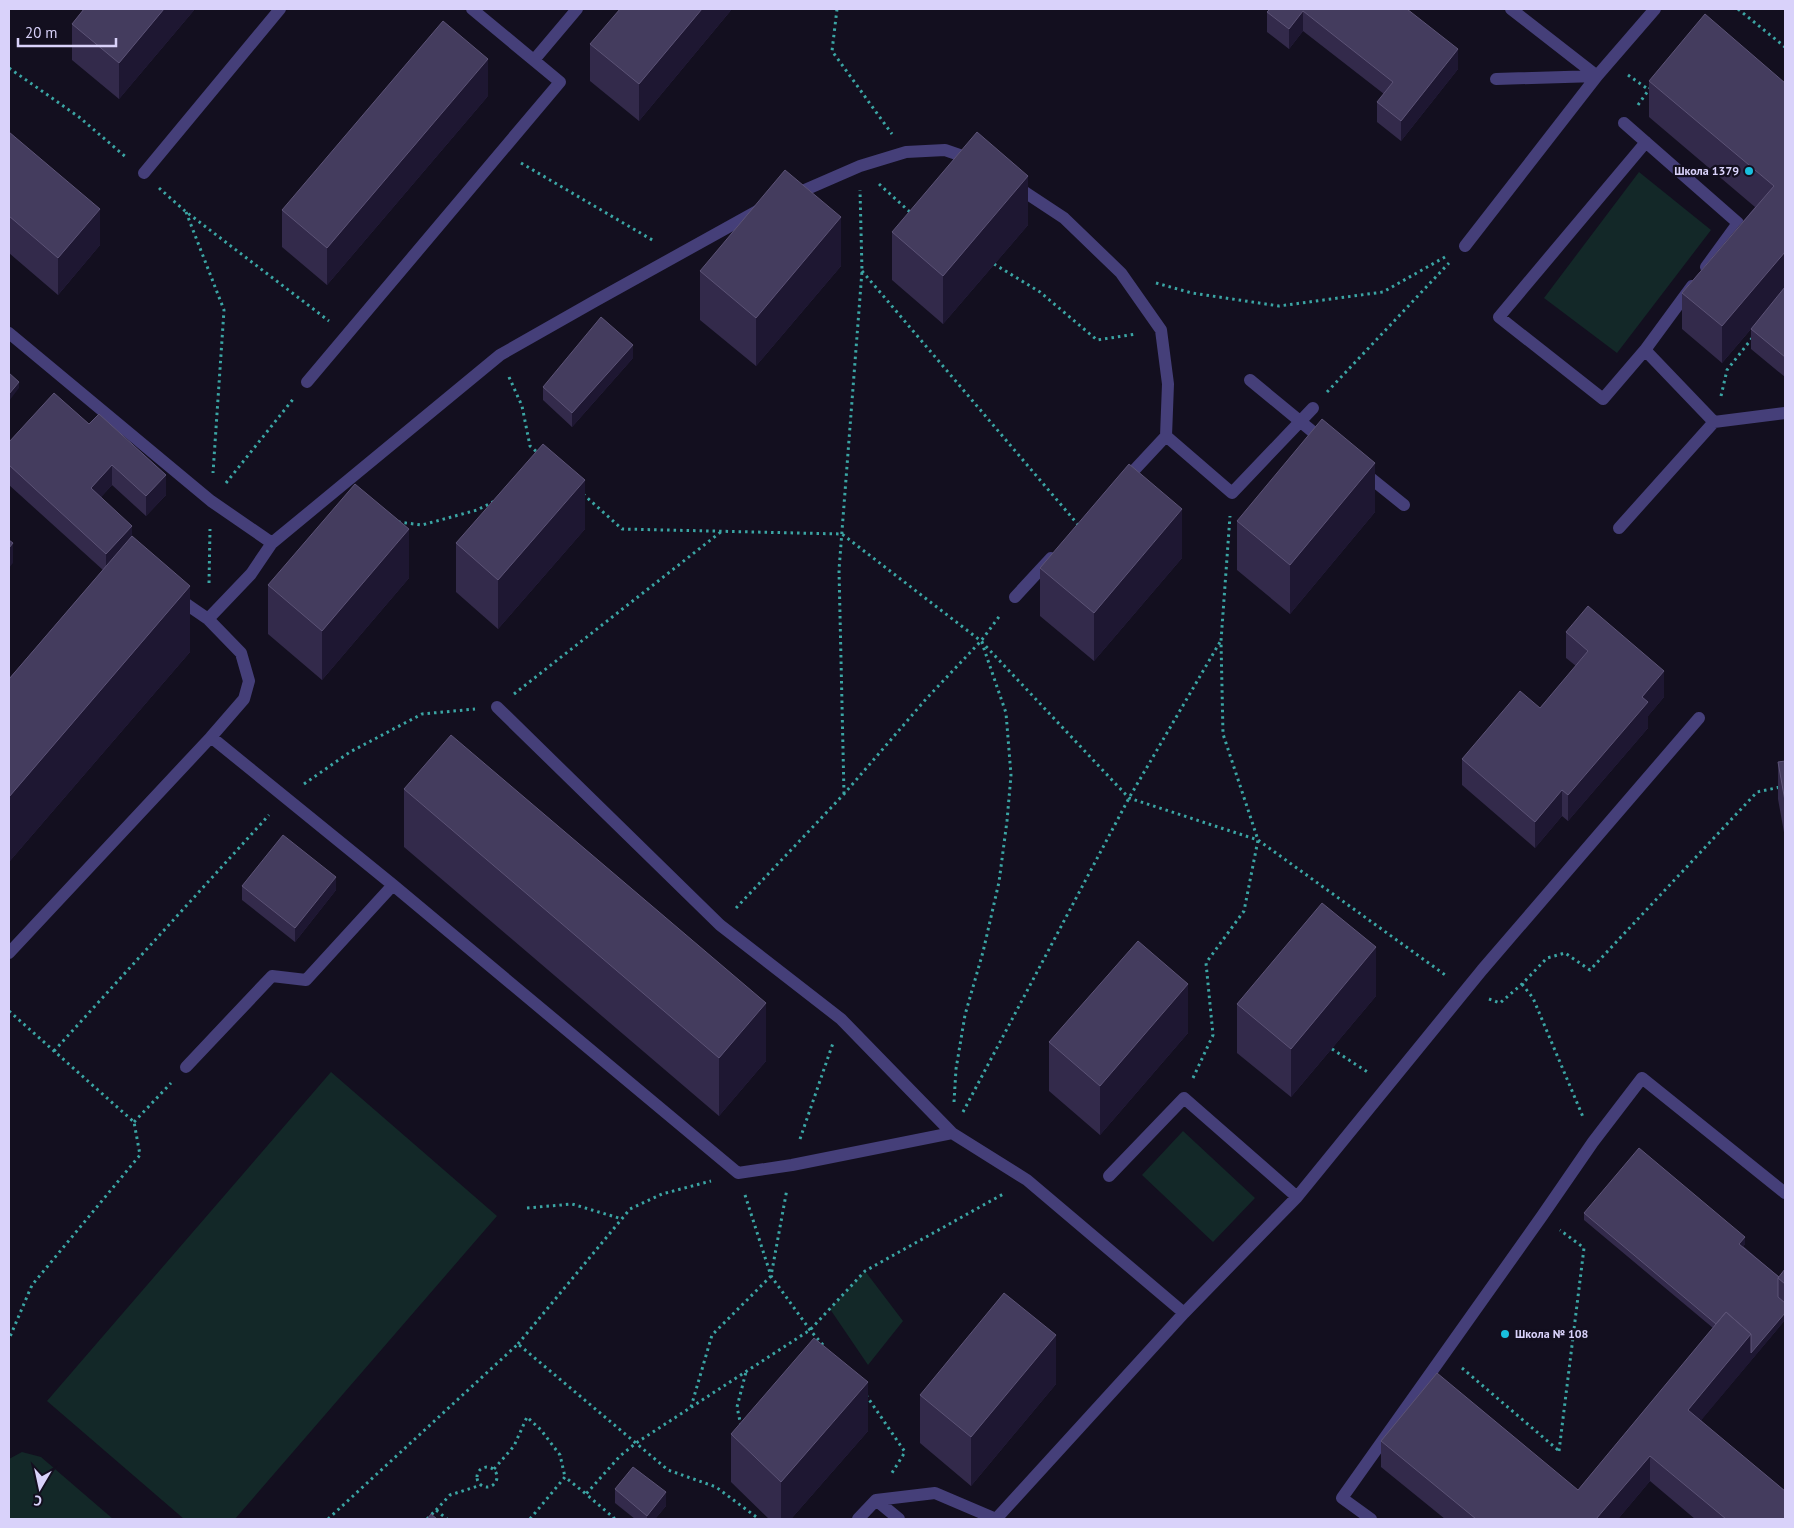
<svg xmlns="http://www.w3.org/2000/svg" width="1794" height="1528" viewBox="0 0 1794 1528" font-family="'PT Sans',sans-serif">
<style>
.green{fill:#132828}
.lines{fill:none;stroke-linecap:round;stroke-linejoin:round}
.path{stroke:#3ba5a4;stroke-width:3;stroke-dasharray:2.5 4;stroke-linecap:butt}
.service{stroke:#453f79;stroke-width:12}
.wall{fill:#332a4b}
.shaded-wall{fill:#1e1732}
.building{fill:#443c5e;stroke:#5c5376}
.poi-dot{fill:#19bfde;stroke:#130f1f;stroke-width:2}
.labels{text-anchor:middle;stroke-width:4.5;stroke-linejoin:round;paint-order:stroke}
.poi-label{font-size:12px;font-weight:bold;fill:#d9d2fa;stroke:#130f1f;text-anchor:end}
</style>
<rect width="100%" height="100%" fill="#130f1f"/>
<path class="green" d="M1639 172 1711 230 1617 353 1544 298Z
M331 1072 497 1216 235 1519H184L47 1401Z
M1183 1131 1255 1198 1213 1242 1142 1175Z
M865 1271 903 1321 868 1365 830 1309Z
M22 1452 41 1457 113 1519H9V1459Z"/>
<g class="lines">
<path class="path" d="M837 9 832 51 892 134
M1738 9 1785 47
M9 68 79 117 127 158
M1628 75 1649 90
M1638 105 1650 88
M521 163 654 241
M879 184 911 213
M159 188 185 211 329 321
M186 212 224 310 213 473
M994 264 1040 292 1097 340 1136 334
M862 271 1080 527
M1156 283 1192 293 1279 306 1383 292 1445 257
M509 377 522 406 530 446 538 453
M1327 392 1449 263
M1721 396 1727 370 1753 337
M226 483 294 398
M583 494 622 529 842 534 981 641 1129 798 1258 840 1448 977
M398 522 422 525 477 510 495 501
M209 583 210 529
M514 694 722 531
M304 784 350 752 422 714 475 709
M844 794 839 570 862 271 860 190
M736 908 844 794 926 699 981 641 1001 614
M1522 984 1533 998 1583 1117
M1489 999 1500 1003 1522 984 1547 958 1565 953 1590 970 1757 792 1785 786
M9 1011 134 1122 140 1155 32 1285 9 1339
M1332 1049 1369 1073
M54 1051 269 815
M1193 1078 1213 1035 1206 963 1244 911 1258 840 1223 734 1221 641 1230 516
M954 1102 956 1069 965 1015 983 952 999 882 1007 821 1011 775 1006 713 982 643
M963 1112 1129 798 1220 642
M134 1122 171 1083
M800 1139 833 1043
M745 1195 771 1276 810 1330 823 1345
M527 1208 572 1204 622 1219
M518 1344 630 1209 662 1194 711 1181
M1462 1368 1558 1450
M866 1395 905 1452 890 1476
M691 1407 712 1335 771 1276 787 1189
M741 1426 737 1407 746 1372
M1559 1451 1584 1248 1560 1230
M477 1477a10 10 0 1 1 20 0a10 10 0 1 1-20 0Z
M494 1469 514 1446 527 1417 541 1430 560 1455 565 1477
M436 1510 450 1495 481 1485
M328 1519 518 1344 668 1470 716 1487 759 1519
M427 1519 436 1510 447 1519
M530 1519 565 1477 586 1494
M613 1519 614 1518 586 1494 620 1456 636 1443 810 1330 865 1271 1005 1193"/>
<path class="service" d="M1511 9 1597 76 1655 9
M534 60 577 9
M1496 79 1597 76
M1624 123 1738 223 1706 267
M144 173 280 9
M1014 185 1064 218 1121 273 1161 330 1168 384 1166 436 1232 493 1313 408
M791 196 860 166 906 152 945 150 974 160
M1465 246 1597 76
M1692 286 1645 350 1714 422
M9 333 211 501 272 543
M1645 350 1603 399 1499 317 1646 142
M1250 380 1324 441
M307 382 560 82 472 9
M1363 472 1404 505
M1125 480 1166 436
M1619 528 1714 422 1785 413
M176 597 208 619 241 653 249 681 244 699 211 737
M1015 597 1051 558
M208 619 251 574 272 543 500 355 595 301 759 210
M9 953 211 737 393 885 738 1173 792 1165 952 1133 841 1019 720 925 497 707
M186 1067 272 976 306 980 393 885
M952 1133 1027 1180 1184 1313
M1109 1176 1184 1098 1297 1197
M876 1500 935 1493 996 1519
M858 1519 876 1500 899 1519
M996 1519 1184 1313 1297 1197 1482 970 1699 718
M1371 1519 1342 1498 1542 1216 1593 1142 1642 1078 1785 1193"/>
</g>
<path class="wall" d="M84 9H195L119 99 72 60V24Z
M732 9 639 121 590 81V44Z
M1407 9 1458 69 1401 141 1377 122V102L1384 94 1303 31 1289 49 1267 32V12Z
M1649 81 1785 83V377L1751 349V329L1722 363 1682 329V293L1755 207 1649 117Z
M488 96 327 285 282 247V210Z
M9 132 100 245 58 295 9 253Z
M1028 225 943 324 892 280V232Z
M841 266 756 366 700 320V271Z
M633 358 572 427 543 400V387Z
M89 424 166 495 146 516 112 485 101 497 132 536 190 652 9 862V679L103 570 9 485V442Z
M1375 512 1290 614 1237 570V521Z
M585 529 498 629 456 592V543Z
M1182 558 1094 661 1040 616V568Z
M409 578 322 680 268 634V585Z
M1566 632 1664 697 1648 716V728L1568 821 1562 816 1535 848 1462 785V759L1540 708 1576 666 1566 658Z
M1785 761V838L1778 799V762Z
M404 789 766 1061 719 1116 404 847Z
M242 886 336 890 295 942 242 900Z
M1376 996 1291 1097 1237 1053V1004Z
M1188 1033 1100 1135 1049 1091V1042Z
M1584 1213 1745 1244 1743 1246 1779 1277 1785 1269V1320L1701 1420 1785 1519H1695L1650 1481 1618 1519H1445L1381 1467V1441L1578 1490 1713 1328 1584 1220Z
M1056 1384 971 1486 920 1443V1395Z
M868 1431 791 1519H769L731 1482V1434Z
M615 1489 666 1506 655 1519H635L615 1503Z"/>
<path class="shaded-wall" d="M164 9H195L119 99V63Z
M702 9H732L639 121V84Z
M1303 11V31L1289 49V29Z
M1458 49V69L1401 141V121Z
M488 59V96L327 285V248Z
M1028 176V225L943 324V276Z
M100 209V245L58 295V258Z
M841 217V266L756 366V318Z
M1785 252V289L1722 363V326Z
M633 345V358L572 427V413Z
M19 382V388L9 401V394Z
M1375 463V512L1290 614V565Z
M112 465V485L91 508V488Z
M166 475V495L146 516V496Z
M585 480V529L498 629V580Z
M1182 509V558L1094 661V613Z
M132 526V546L106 574V554Z
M409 529V578L322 680V631Z
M13 543V563L9 568V548Z
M190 586V652L9 862V797Z
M1664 671V697L1648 716V728L1568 821V795L1642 697Z
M1562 790V816L1535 848V822Z
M336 877V890L295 942V928Z
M1376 947V996L1291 1097V1049Z
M1188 984V1033L1100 1135V1086Z
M766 1003V1061L719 1116V1058Z
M1745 1237V1244L1739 1250V1244Z
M1785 1313V1320L1688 1436V1410L1751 1334Z
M1056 1335V1384L971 1486V1437Z
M868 1382V1431L791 1519H781V1482Z
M1650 1456V1481L1618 1519H1596Z
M666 1492V1506L655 1519H647V1516Z"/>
<path class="building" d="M84 9H164L119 63 72 24Z
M620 9H702L639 84 590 44Z
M1270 9H1407L1458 49 1401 121 1377 102 1393 82 1303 11 1289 29 1267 12Z
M1705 14 1785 83V252L1722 326 1682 293 1774 186 1649 81Z
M443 21 488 59 327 248 282 210Z
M9 132 100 209 58 258 9 216Z
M977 132 1028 176 943 276 892 232Z
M785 170 841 217 756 318 700 271Z
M1785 287V357L1751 329Z
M601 317 633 345 572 413 543 387Z
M9 373 19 382 9 394Z
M54 393 89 424 99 414 166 475 146 496 112 465 91 488 132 526 106 554 9 465V442Z
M1322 419 1375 463 1290 565 1237 521Z
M543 444 585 480 498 580 456 543Z
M1129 464 1182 509 1094 613 1040 568Z
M355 484 409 529 322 631 268 585Z
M132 536 190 586 9 797V679Z
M9 540 13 543 9 548Z
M1588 606 1664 671 1642 697 1648 702 1568 795 1562 790 1535 822 1462 759 1520 691 1540 708 1588 651 1566 632Z
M451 735 766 1003 719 1058 404 789Z
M1785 761V801L1778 762Z
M283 835 336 877 295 928 242 886Z
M1322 903 1376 947 1291 1049 1237 1004Z
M1138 941 1188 984 1100 1086 1049 1042Z
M1639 1148 1745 1237 1739 1244 1779 1277 1778 1278V1297L1785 1303V1313L1751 1353V1334L1726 1312 1716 1324 1584 1213Z
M1785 1269V1284L1778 1278Z
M1004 1293 1056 1335 971 1437 920 1395Z
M1726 1312 1751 1334 1688 1410 1785 1491V1519H1726L1650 1456 1596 1519H1476L1381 1441 1437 1373 1578 1490Z
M814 1338 868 1382 781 1482 731 1434Z
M633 1467 666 1492 647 1516 615 1489Z
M431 1514 437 1519H427Z"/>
<g class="poi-dot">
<circle cx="1749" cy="171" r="5"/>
<circle cx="1505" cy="1334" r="5"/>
</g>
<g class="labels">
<g class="poi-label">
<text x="1739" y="175">Школа 1379</text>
<text x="1515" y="1338" text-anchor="start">Школа № 108</text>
</g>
</g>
<rect width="1794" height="1528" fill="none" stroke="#d9d2fa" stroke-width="20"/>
<g transform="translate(40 1488) rotate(189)" stroke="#130f1f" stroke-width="4" paint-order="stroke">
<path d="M0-4L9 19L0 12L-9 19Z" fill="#d9d2fa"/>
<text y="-8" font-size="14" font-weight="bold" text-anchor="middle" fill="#d9d2fa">С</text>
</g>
<path d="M18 38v8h98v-8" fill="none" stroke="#d9d2fa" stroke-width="2.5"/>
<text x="25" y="38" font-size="15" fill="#d9d2fa" stroke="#130f1f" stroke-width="4" paint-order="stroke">20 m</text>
</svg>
